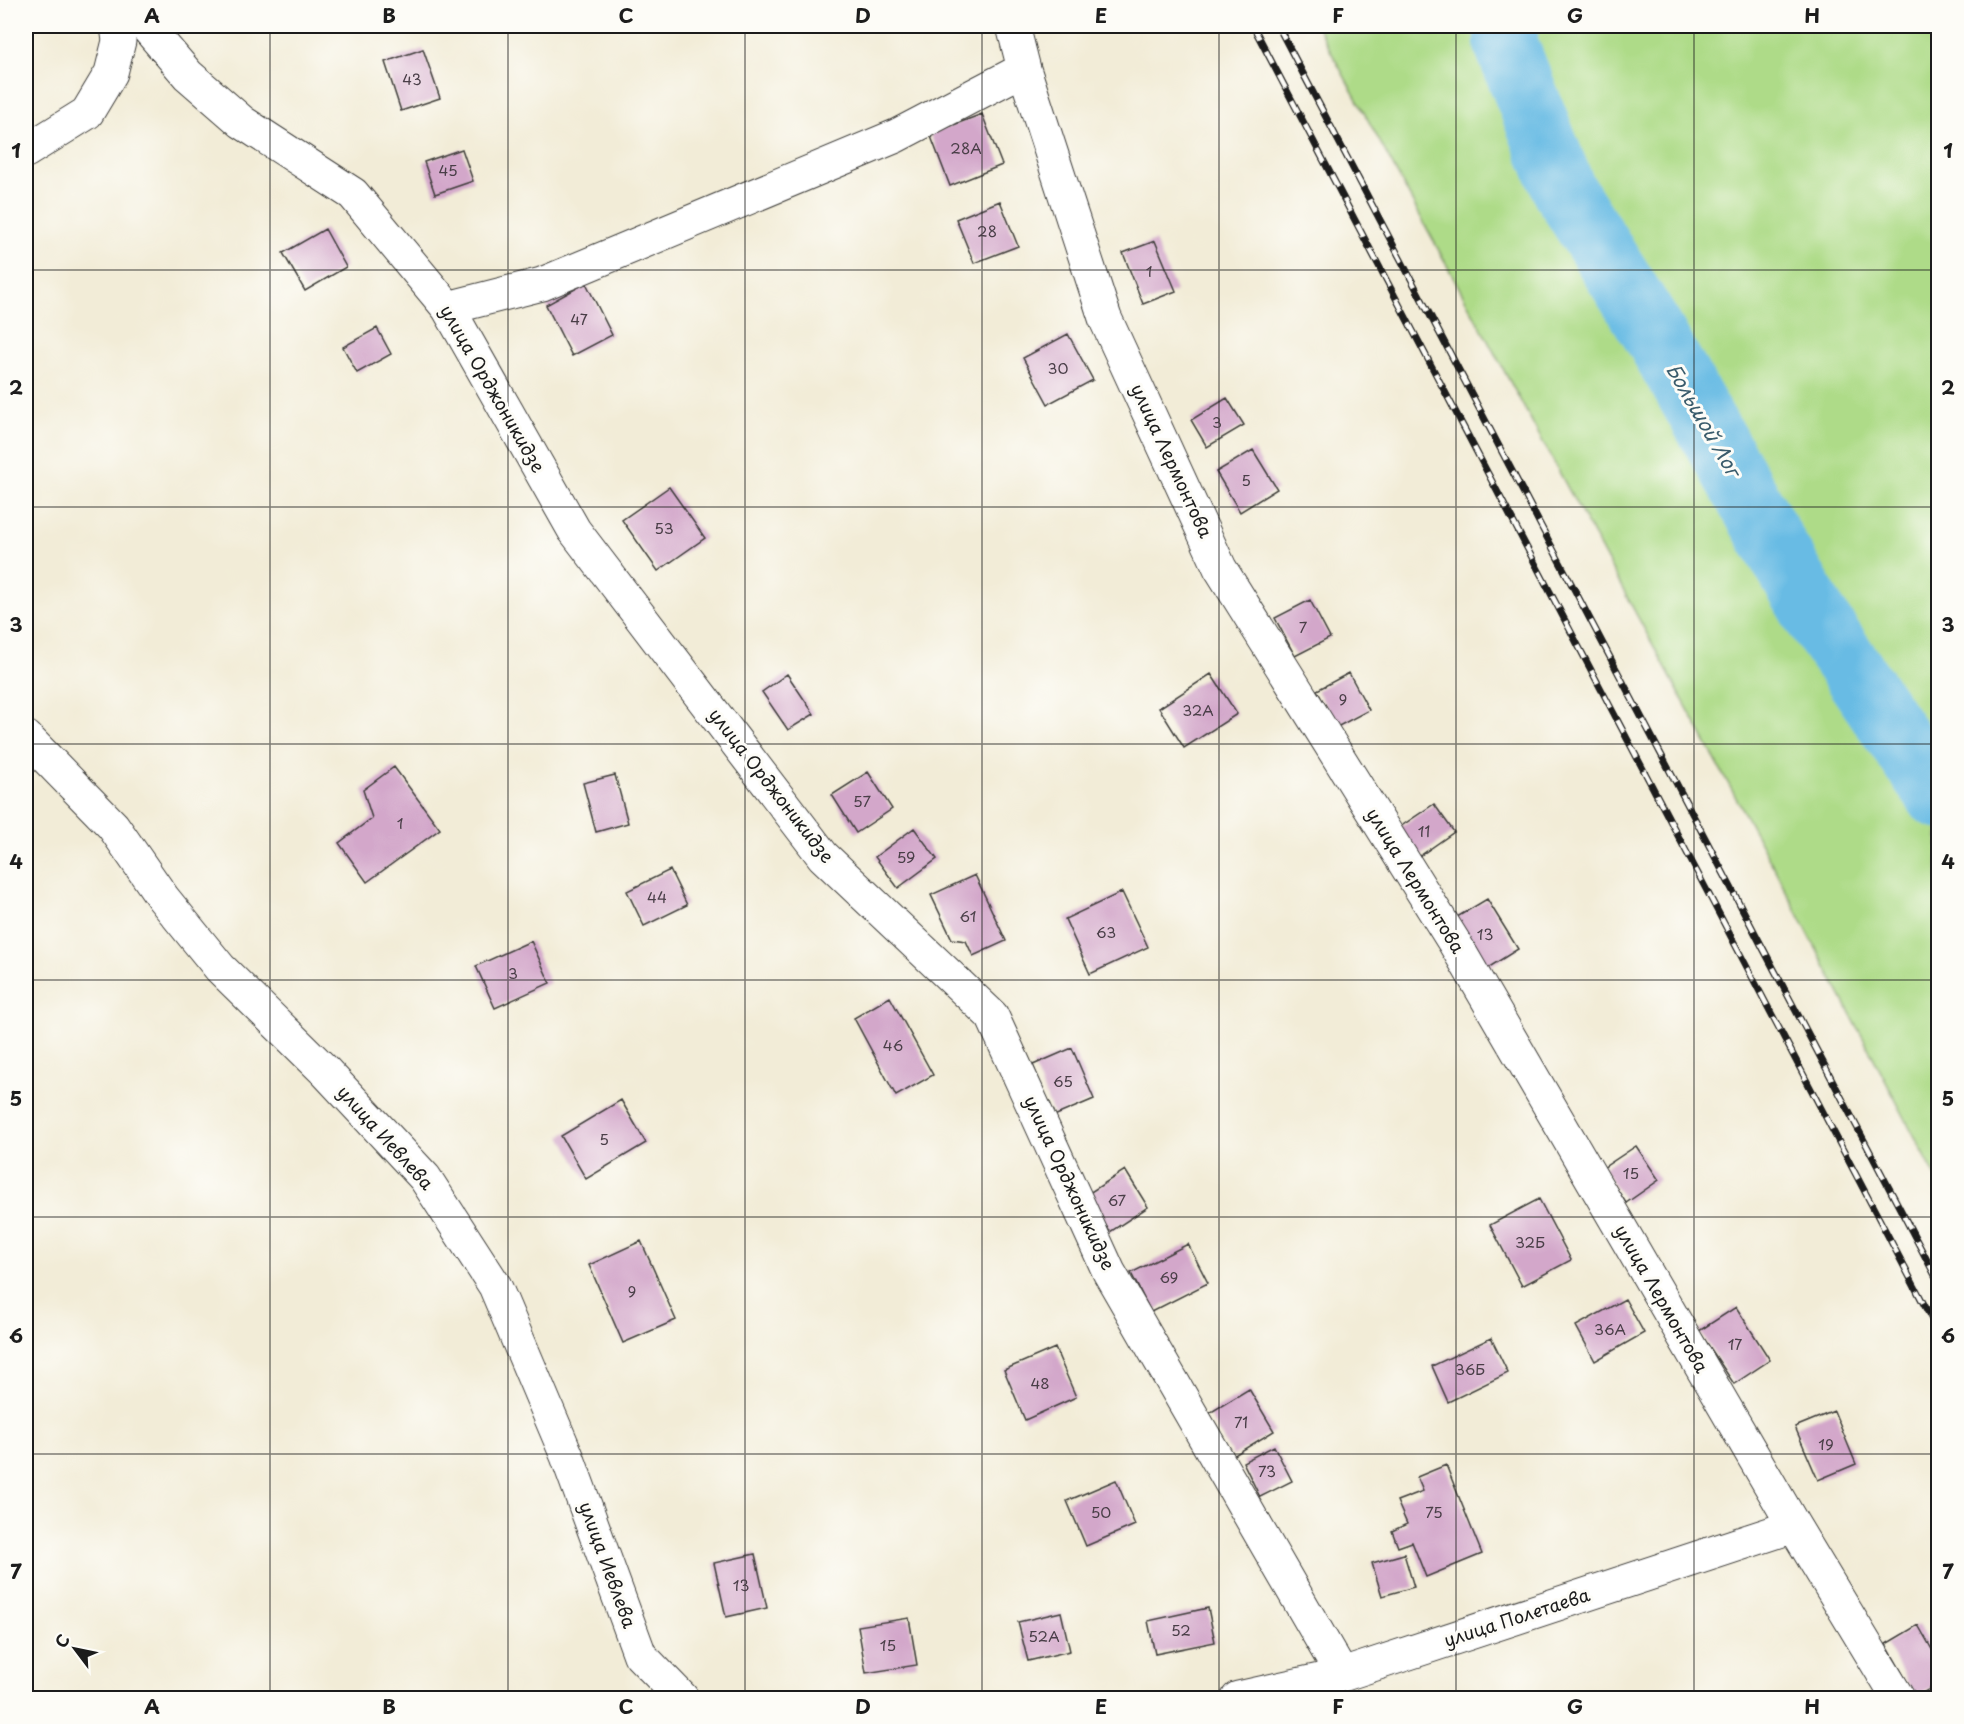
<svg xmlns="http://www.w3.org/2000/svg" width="1964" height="1724" viewBox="0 0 1964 1724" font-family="'Playpen Sans',sans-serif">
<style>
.green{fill:#aedb88;stroke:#657c52;stroke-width:1.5}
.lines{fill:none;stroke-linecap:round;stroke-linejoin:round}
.river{stroke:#68bbe4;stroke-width:64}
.building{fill:#d3a7ca}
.minor-casing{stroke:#3c3b38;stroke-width:35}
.minor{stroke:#fff;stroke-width:33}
.rail-casing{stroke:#1c1c1c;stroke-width:7}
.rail{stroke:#fdfcf7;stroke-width:4.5;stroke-dasharray:14;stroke-linecap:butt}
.grid{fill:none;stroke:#1c1c1c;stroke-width:1.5;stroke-opacity:0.55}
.labels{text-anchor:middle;stroke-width:6;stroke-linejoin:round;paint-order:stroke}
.number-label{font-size:15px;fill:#4a3f48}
.street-label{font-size:18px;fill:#1c1c1c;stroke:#fdfcf7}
.water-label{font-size:20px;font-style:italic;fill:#3a5c6c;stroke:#fdfcf7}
.neatline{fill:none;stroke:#1c1c1c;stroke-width:2}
.grid-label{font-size:20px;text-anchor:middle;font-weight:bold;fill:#1c1c1c}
</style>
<rect width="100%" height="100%" fill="#fdfcf7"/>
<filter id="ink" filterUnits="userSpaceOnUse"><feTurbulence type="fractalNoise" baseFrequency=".0167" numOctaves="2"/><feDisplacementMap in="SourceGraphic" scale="12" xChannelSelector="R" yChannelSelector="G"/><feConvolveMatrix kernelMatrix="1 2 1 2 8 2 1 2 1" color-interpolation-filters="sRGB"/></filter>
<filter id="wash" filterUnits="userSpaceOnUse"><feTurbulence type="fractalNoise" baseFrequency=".008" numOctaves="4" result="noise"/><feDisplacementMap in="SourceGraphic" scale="24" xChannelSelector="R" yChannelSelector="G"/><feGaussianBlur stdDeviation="1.35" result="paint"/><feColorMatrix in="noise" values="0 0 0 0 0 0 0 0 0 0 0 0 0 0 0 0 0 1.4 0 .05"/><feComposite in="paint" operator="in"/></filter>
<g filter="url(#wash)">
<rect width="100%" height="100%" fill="#f2ecd7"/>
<path class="green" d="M1317 26H1938V1181L1773 866Z"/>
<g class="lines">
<path class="river" d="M1506 26V44L1564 190 1653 332 1814 614 1938 796"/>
</g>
<g id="blocks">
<path class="building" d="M423 49 440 98 401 111 385 62Z
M982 114 1002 165 950 186 930 134Z
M462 149 473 181 435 194 424 162Z
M1000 201 1018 246 974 263 956 219Z
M325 229 346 267 305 291 283 253Z
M1155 241 1176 291 1143 304 1123 253Z
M586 283 612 335 572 356 546 305Z
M377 328 391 354 357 373 343 347Z
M1068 334 1093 380 1048 404 1023 358Z
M1227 398 1244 425 1207 447 1191 420Z
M1253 450 1277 489 1240 512 1216 472Z
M669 487 705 538 658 571 622 520Z
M1310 600 1330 638 1295 656 1275 618Z
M1349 673 1369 710 1337 727 1317 690Z
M787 674 814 714 788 730 762 692Z
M1211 674 1237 714 1184 748 1159 708Z
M394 767 440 829 367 882 339 843 372 818 363 790Z
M868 772 892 809 856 833 832 795Z
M615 775 628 823 596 832 583 783Z
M1434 804 1454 832 1414 860 1394 831Z
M914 828 937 859 898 888 875 857Z
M670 870 687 905 644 926 627 891Z
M975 875 1006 941 973 956 966 941 952 939 931 895Z
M1122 892 1148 947 1090 974 1065 919Z
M1487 899 1518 949 1483 971 1452 920Z
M531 941 550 983 495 1008 476 966Z
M890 997 933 1075 896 1096 854 1018Z
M1072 1048 1094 1099 1054 1116 1033 1065Z
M621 1100 646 1143 586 1179 561 1136Z
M1636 1146 1659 1180 1626 1203 1603 1168Z
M1125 1170 1148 1207 1110 1232 1086 1195Z
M1539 1199 1571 1260 1522 1286 1490 1225Z
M641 1241 676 1320 623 1343 589 1265Z
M1188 1244 1208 1283 1151 1312 1131 1273Z
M1625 1299 1644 1333 1595 1361 1576 1326Z
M1736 1307 1770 1360 1734 1384 1699 1331Z
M1491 1338 1508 1373 1448 1402 1432 1366Z
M1055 1348 1076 1397 1025 1420 1004 1370Z
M1249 1389 1274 1431 1233 1456 1208 1414Z
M1834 1411 1856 1464 1818 1480 1795 1427Z
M1274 1446 1292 1481 1260 1497 1243 1462Z
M1446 1465 1482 1554 1426 1577 1412 1542 1398 1547 1392 1531 1407 1524 1397 1501 1423 1491 1417 1477Z
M1116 1480 1135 1525 1086 1546 1067 1501Z
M755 1554 767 1608 726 1617 714 1563Z
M1404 1554 1414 1587 1382 1596 1372 1563Z
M1208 1608 1215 1642 1155 1654 1148 1621Z
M1061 1612 1070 1651 1028 1661 1018 1622Z
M909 1618 917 1665 866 1673 858 1626Z
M1918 1625 1938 1660V1684L1916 1697 1886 1644Z"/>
</g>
</g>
<g filter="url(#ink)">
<use href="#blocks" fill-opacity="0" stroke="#3c3b38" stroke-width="1.5"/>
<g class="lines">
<g class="minor-casing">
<path id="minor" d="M146 26 188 75 242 122 353 194 448 308 574 530 823 856 992 1016 1109 1272 1342 1675
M1013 26 1024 69 1105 318 1220 568 1454 942 1794 1526 1898 1698
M26 151 87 113 111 73 119 41 117 26
M448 308 542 284 896 136 1024 69
M26 737 113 826 163 898 220 968 325 1071 425 1178 495 1286 567 1456 640 1655 682 1698
M1238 1698 1342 1675 1794 1526"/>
</g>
<use href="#minor" class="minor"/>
<g class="rail-casing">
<path id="rail" d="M1253 26 1938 1331
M1278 26 1938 1281"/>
</g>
<use href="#rail" class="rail"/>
</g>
</g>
<path class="grid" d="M270 26V1698M508 26V1698M745 26V1698M982 26V1698M1219 26V1698M1456 26V1698M1694 26V1698M26 270H1938M26 507H1938M26 744H1938M26 980H1938M26 1217H1938M26 1454H1938"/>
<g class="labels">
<g class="number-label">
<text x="412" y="85">43</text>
<text x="966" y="154">28А</text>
<text x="448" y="176">45</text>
<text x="987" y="237">28</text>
<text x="1149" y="277">1</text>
<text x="579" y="325">47</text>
<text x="1058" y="374">30</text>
<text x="1217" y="428">3</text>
<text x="1246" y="486">5</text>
<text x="664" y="534">53</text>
<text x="1303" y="633">7</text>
<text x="1343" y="705">9</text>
<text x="1198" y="716">32А</text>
<text x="862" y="807">57</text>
<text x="400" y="829">1</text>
<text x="1424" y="837">11</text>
<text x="906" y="863">59</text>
<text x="657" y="903">44</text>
<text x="968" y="922">61</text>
<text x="1106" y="938">63</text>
<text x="1485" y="940">13</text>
<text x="513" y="979">3</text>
<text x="893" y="1051">46</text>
<text x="1063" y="1087">65</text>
<text x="604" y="1145">5</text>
<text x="1631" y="1179">15</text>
<text x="1117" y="1206">67</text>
<text x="1530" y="1248">32Б</text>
<text x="1169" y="1283">69</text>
<text x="632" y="1297">9</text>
<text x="1610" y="1335">36А</text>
<text x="1735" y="1350">17</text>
<text x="1470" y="1375">36Б</text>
<text x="1040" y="1389">48</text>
<text x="1241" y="1428">71</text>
<text x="1826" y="1450">19</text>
<text x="1267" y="1477">73</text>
<text x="1101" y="1518">50</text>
<text x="1434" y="1518">75</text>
<text x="741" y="1591">13</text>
<text x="1181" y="1636">52</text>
<text x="1044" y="1642">52А</text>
<text x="888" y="1651">15</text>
</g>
<g class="street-label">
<text transform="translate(492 389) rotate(60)" y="6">улица Орджоникидзе</text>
<text transform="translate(1171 461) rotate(65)" y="6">улица Лермонтова</text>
<text transform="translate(771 786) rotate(52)" y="6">улица Орджоникидзе</text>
<text transform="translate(1415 881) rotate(58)" y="6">улица Лермонтова</text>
<text transform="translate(385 1138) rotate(48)" y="6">улица Иевлева</text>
<text transform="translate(1069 1183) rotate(65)" y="6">улица Орджоникидзе</text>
<text transform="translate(1661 1299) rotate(60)" y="6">улица Лермонтова</text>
<text transform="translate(607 1565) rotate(70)" y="6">улица Иевлева</text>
<text transform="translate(1517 1618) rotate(-18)" y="6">улица Полетаева</text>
</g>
<g class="water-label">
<text transform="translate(1703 420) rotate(60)" y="7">Большой Лог</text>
</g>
</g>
<rect width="1964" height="1724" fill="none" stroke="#fdfcf7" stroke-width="66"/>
<g transform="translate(75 1649) rotate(302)" stroke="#fdfcf7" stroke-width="4.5" paint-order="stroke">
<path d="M0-4.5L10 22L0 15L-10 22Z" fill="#1c1c1c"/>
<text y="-9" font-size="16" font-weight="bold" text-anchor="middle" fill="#1c1c1c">С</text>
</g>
<rect x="33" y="33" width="1898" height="1658" class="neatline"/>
<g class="grid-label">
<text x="152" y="23">A</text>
<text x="389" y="23">B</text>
<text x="626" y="23">C</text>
<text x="863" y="23">D</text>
<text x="1101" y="23">E</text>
<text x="1338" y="23">F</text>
<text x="1575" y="23">G</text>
<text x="1812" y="23">H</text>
<text x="16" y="158">1</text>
<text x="1948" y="158">1</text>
<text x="16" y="395">2</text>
<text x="1948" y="395">2</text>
<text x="16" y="632">3</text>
<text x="1948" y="632">3</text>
<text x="16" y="869">4</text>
<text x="1948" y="869">4</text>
<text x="16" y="1106">5</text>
<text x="1948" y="1106">5</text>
<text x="16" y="1343">6</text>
<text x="1948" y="1343">6</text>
<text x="16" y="1579">7</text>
<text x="1948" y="1579">7</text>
<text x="152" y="1714">A</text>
<text x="389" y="1714">B</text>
<text x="626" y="1714">C</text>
<text x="863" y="1714">D</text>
<text x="1101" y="1714">E</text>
<text x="1338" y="1714">F</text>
<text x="1575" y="1714">G</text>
<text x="1812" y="1714">H</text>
</g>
</svg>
